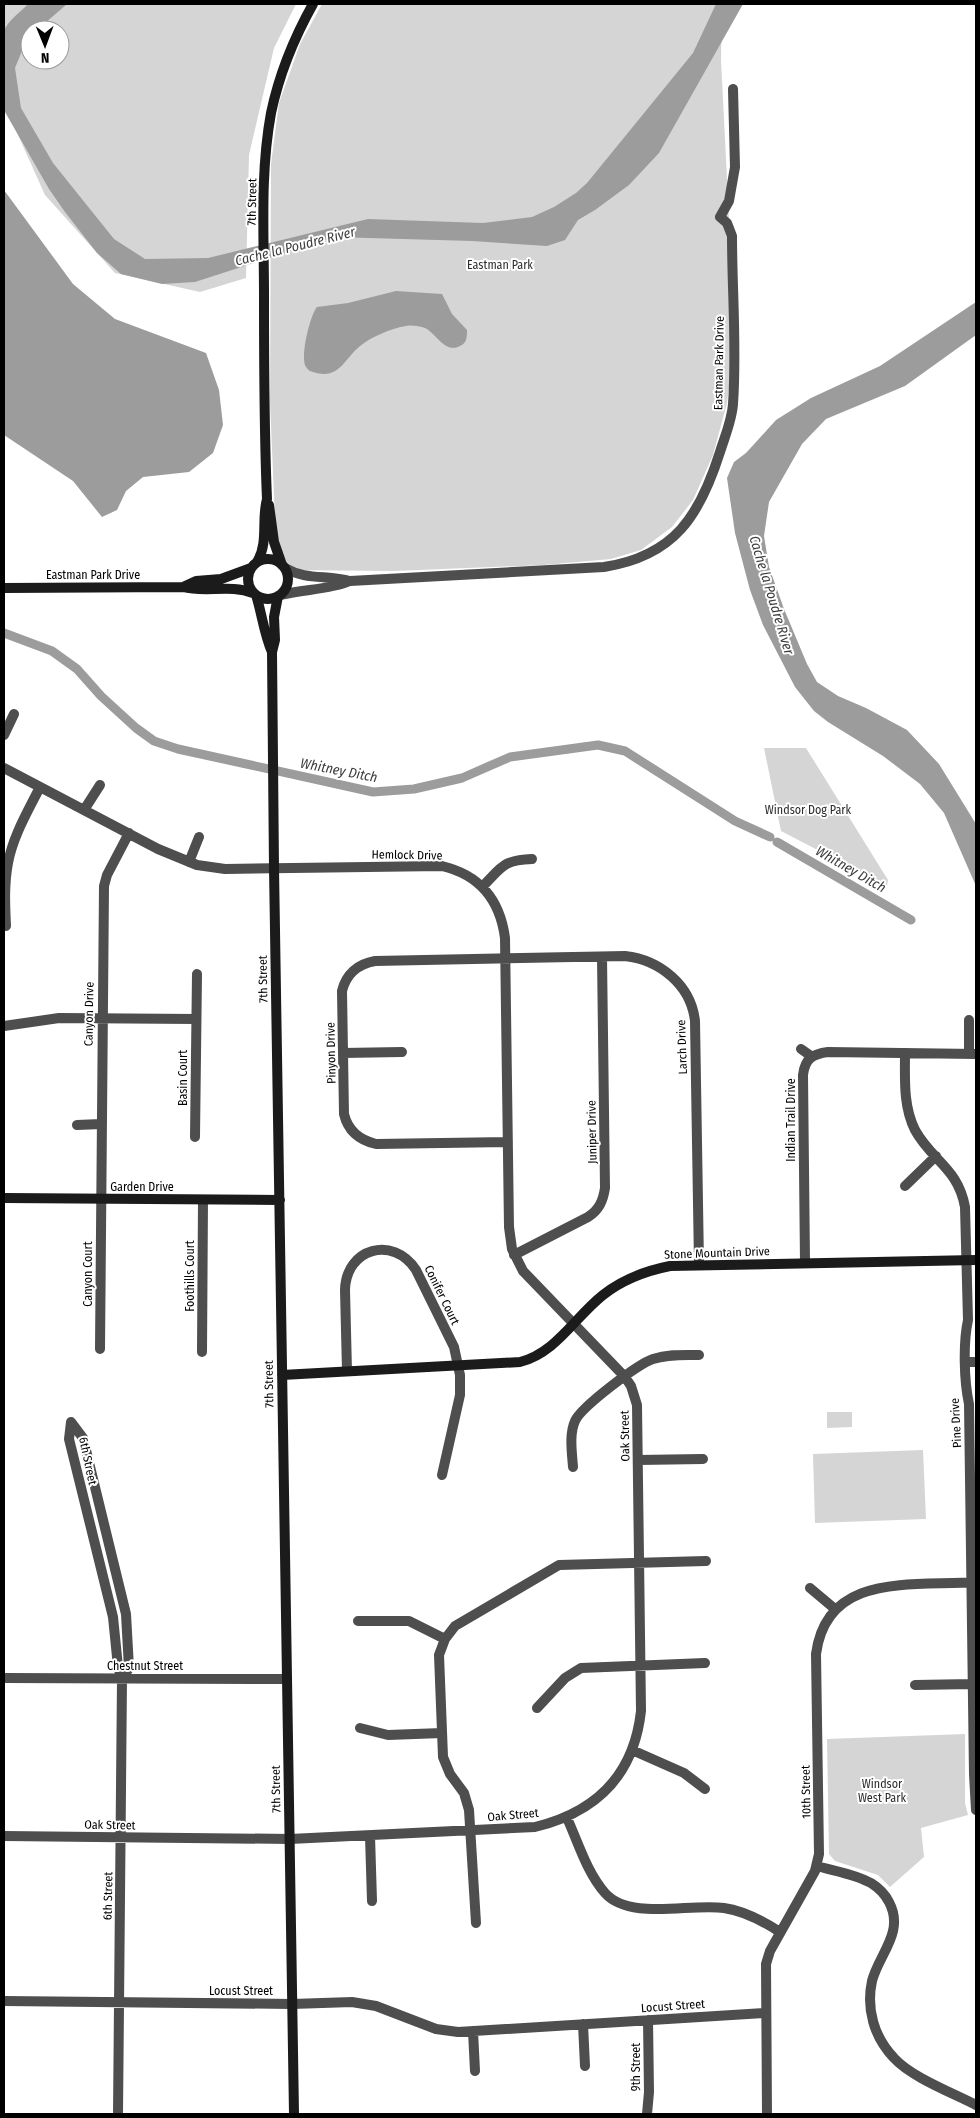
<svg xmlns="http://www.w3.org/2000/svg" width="980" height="2118" viewBox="0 0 980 2118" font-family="'Fira Sans Condensed',sans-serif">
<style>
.green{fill:#d5d5d5;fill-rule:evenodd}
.water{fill:#9c9c9c}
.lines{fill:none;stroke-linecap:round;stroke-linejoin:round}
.canal{stroke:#9c9c9c;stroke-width:9}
.street{stroke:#4e4e4e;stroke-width:10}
.secondary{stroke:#1b1b1b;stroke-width:10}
.labels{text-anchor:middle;stroke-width:4;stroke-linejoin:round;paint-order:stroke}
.street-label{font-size:12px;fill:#000;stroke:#fff}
.park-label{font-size:12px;fill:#2c2c2c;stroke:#fff}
.water-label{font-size:14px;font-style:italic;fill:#3d3d3d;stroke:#fff}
</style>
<rect width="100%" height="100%" fill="#fff"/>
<path class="green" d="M4 4H296L274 48 249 155 246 278 200 292 115 273 45 195 4 104ZM30 30H60V60H30Z
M322 4H722L721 60 730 239 732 363 727 403 713 455 693 500 672 527 641 550 611 559 544 565 394 571 283 570 277 565 270 403 271 164 279 103 300 44Z
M764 748H806L888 880 887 886 781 831Z
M827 1412H852V1427L827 1428Z
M923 1450 926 1519 815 1523 813 1454Z
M965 1734V1803L968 1815 921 1828 924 1857 890 1887 878 1875 835 1861 829 1854 827 1739Z"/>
<path class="water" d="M28 4H67L37 30H30V37L26 41 15 68 21 108 53 163 114 239 145 259 208 258 368 219 483 223 532 217 554 207 576 193 587 183 693 53 716 4H743L659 153 629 185 595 210 578 220 565 240 547 246 472 241 334 237 195 282 162 284 121 274 97 253 65 212 49 189 5 112 4 31C8 20 20 13 28 4Z
M4 190 73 284 115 319 206 353 219 390 223 425 213 453 189 472 143 477 126 491 117 510 102 517 73 481 4 435Z
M396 291 442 294 452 314 467 330C467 337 467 343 460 346 445 354 437 334 425 328 420 326 411 325 406 326 392 328 371 337 360 346 343 360 339 382 310 371 308 370 306 367 305 365 301 354 310 315 317 307L348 303Z
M976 302V335L905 386 826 419 802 444 769 502 764 536 769 567 784 609 807 664 817 682 838 696 866 708 907 730 939 764 976 824V886L944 813 920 784 883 756 828 722 814 711 795 687 763 625 750 590 735 533 727 478 734 462 746 453 776 420 811 398 880 366Z"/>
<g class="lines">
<path class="canal" d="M4 633 52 651 77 669 101 696 136 728 154 741 178 749 373 792 414 789 462 778 510 757 598 745 625 751 735 821 770 837
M777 842 911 920"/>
<path class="street" d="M285 568C305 580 327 575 350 581L604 567C675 556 700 515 720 452 725 436 732 420 733 404 737 348 732 291 732 236L727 223 720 217 729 201 735 167 733 89
M281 595C303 589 329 590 350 581
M4 735 14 714
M4 768 158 849 197 865 225 869 442 866C480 875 500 900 505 938L509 1227 512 1249 523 1271 625 1377 631 1386 637 1405 641 1711C634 1774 597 1812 535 1827L290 1839 4 1836
M84 810 100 785
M189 862 199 837
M483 886C502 867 503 860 532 859
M6 926C5 905 4 884 8 863 13 836 28 811 40 787
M4 1026 59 1018 196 1019
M801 1049 811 1056
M343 1053 402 1052
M905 1053C905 1079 903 1106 915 1130 932 1161 958 1168 965 1207L968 1320C963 1343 964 1381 969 1404L974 1774 976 1810
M969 1054V1020
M77 1125 101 1124
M195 1137 197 974
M508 1142 376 1144C359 1140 348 1131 344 1114L342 991C346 974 358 964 375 961L625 956C660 960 691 985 695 1021L699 1264
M905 1186 936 1156
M514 1255 588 1217C599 1210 603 1201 605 1188L602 957
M805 1262 803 1075C805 1058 813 1054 828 1052L976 1054
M100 1349 104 886 107 875 129 833
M202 1352 203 1200
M966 1362H976
M347 1371 345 1290C346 1248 393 1235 416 1270L454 1347 460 1375V1395L442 1475
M71 1422 69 1439 113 1617 118 1667 122 1679 118 2114
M71 1422 83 1438 126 1614 129 1668 122 1679
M638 1460 703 1459
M573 1467C572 1453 569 1434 575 1421 581 1407 638 1364 653 1359 668 1354 684 1355 699 1355
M810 1588 835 1609
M358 1621H409L445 1639
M4 1678 287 1679
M915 1685 972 1684
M537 1708 565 1678 581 1668 705 1663
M360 1728 388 1735 442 1733
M632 1750 684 1773 705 1789
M567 1818C578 1842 587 1873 605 1893 630 1921 690 1903 724 1908 745 1911 763 1921 780 1932
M370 1836 372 1901
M817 1866C834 1871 855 1874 871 1883 879 1888 885 1894 889 1902 905 1932 879 1954 872 1981 866 2009 874 2037 894 2058 911 2077 953 2093 976 2105
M476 1923 469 1810 464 1793 450 1774 443 1757 439 1655 445 1639 455 1626 559 1565 706 1561
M4 2001 292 2004 352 2002 376 2006 436 2029 458 2032 765 2013
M583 2024 585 2066
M473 2031 475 2071
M647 2114 649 2092 648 2020
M767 2114 766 1964 770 1951 815 1871 819 1854 816 1654C827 1571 914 1587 976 1582"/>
<path class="secondary" d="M269 505 274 542 282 565
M248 579a20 20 0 1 1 40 0a20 20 0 1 1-40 0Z
M257 562C269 542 261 520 267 499 264 431 264 363 264 295 264 234 260 173 271 113 279 75 294 38 313 4
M183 587 196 581 221 579 251 568
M4 588 183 587C206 593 230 584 253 593
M256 595C262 614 264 634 272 652
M278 596 274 617 275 640 272 652 274 868 294 2114
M4 1198 280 1200
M282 1375 520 1362C556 1353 575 1317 603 1295 623 1279 645 1271 670 1266L976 1260"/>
</g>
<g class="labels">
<g class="street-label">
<text transform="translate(252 202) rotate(-89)" y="4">7th Street</text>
<text transform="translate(719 363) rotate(-89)" y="4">Eastman Park Drive</text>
<text x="93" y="579">Eastman Park Drive</text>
<text transform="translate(407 855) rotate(1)" y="4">Hemlock Drive</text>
<text transform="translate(263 979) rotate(-91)" y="4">7th Street</text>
<text transform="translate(89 1014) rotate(-89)" y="4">Canyon Drive</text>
<text transform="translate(682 1047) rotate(-92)" y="4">Larch Drive</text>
<text transform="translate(331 1053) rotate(-91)" y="4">Pinyon Drive</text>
<text transform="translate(183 1078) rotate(-90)" y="4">Basin Court</text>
<text transform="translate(791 1120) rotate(-90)" y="4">Indian Trail Drive</text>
<text transform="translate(592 1132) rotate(-91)" y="4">Juniper Drive</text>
<text x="142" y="1191">Garden Drive</text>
<text transform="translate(717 1253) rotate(-2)" y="4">Stone Mountain Drive</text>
<text transform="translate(88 1274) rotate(-90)" y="4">Canyon Court</text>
<text transform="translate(190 1276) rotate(-90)" y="4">Foothills Court</text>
<text transform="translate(442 1295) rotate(64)" y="4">Conifer Court</text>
<text transform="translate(269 1384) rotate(-91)" y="4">7th Street</text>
<text transform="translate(956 1423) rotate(-93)" y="4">Pine Drive</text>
<text transform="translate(625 1436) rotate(-91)" y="4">Oak Street</text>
<text transform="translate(88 1461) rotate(78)" y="4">6th Street</text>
<text x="145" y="1670">Chestnut Street</text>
<text transform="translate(276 1789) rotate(-91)" y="4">7th Street</text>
<text transform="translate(806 1792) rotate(-91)" y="4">10th Street</text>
<text transform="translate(513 1815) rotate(-5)" y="4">Oak Street</text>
<text transform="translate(110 1825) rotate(1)" y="4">Oak Street</text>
<text transform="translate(108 1896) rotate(-89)" y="4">6th Street</text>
<text x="241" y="1995">Locust Street</text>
<text transform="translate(673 2006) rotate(-4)" y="4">Locust Street</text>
<text transform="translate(636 2067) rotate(-90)" y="4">9th Street</text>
</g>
<g class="park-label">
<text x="500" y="269">Eastman Park</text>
<text x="808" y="814">Windsor Dog Park</text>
<text x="882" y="1788">Windsor<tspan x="882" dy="14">West Park</tspan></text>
</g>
<g class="water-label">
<text transform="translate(295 246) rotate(-14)" y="5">Cache la Poudre River</text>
<text transform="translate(772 595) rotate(73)" y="5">Cache la Poudre River</text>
<text transform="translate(339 770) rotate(11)" y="5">Whitney Ditch</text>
<text transform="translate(851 869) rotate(30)" y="5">Whitney Ditch</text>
</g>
</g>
<rect width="980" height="2118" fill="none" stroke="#000000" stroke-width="10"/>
<g transform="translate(45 45) rotate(179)"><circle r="24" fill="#ffffff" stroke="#999999"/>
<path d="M0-4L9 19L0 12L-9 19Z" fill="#000000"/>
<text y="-8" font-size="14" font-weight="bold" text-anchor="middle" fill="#000000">N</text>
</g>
</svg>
